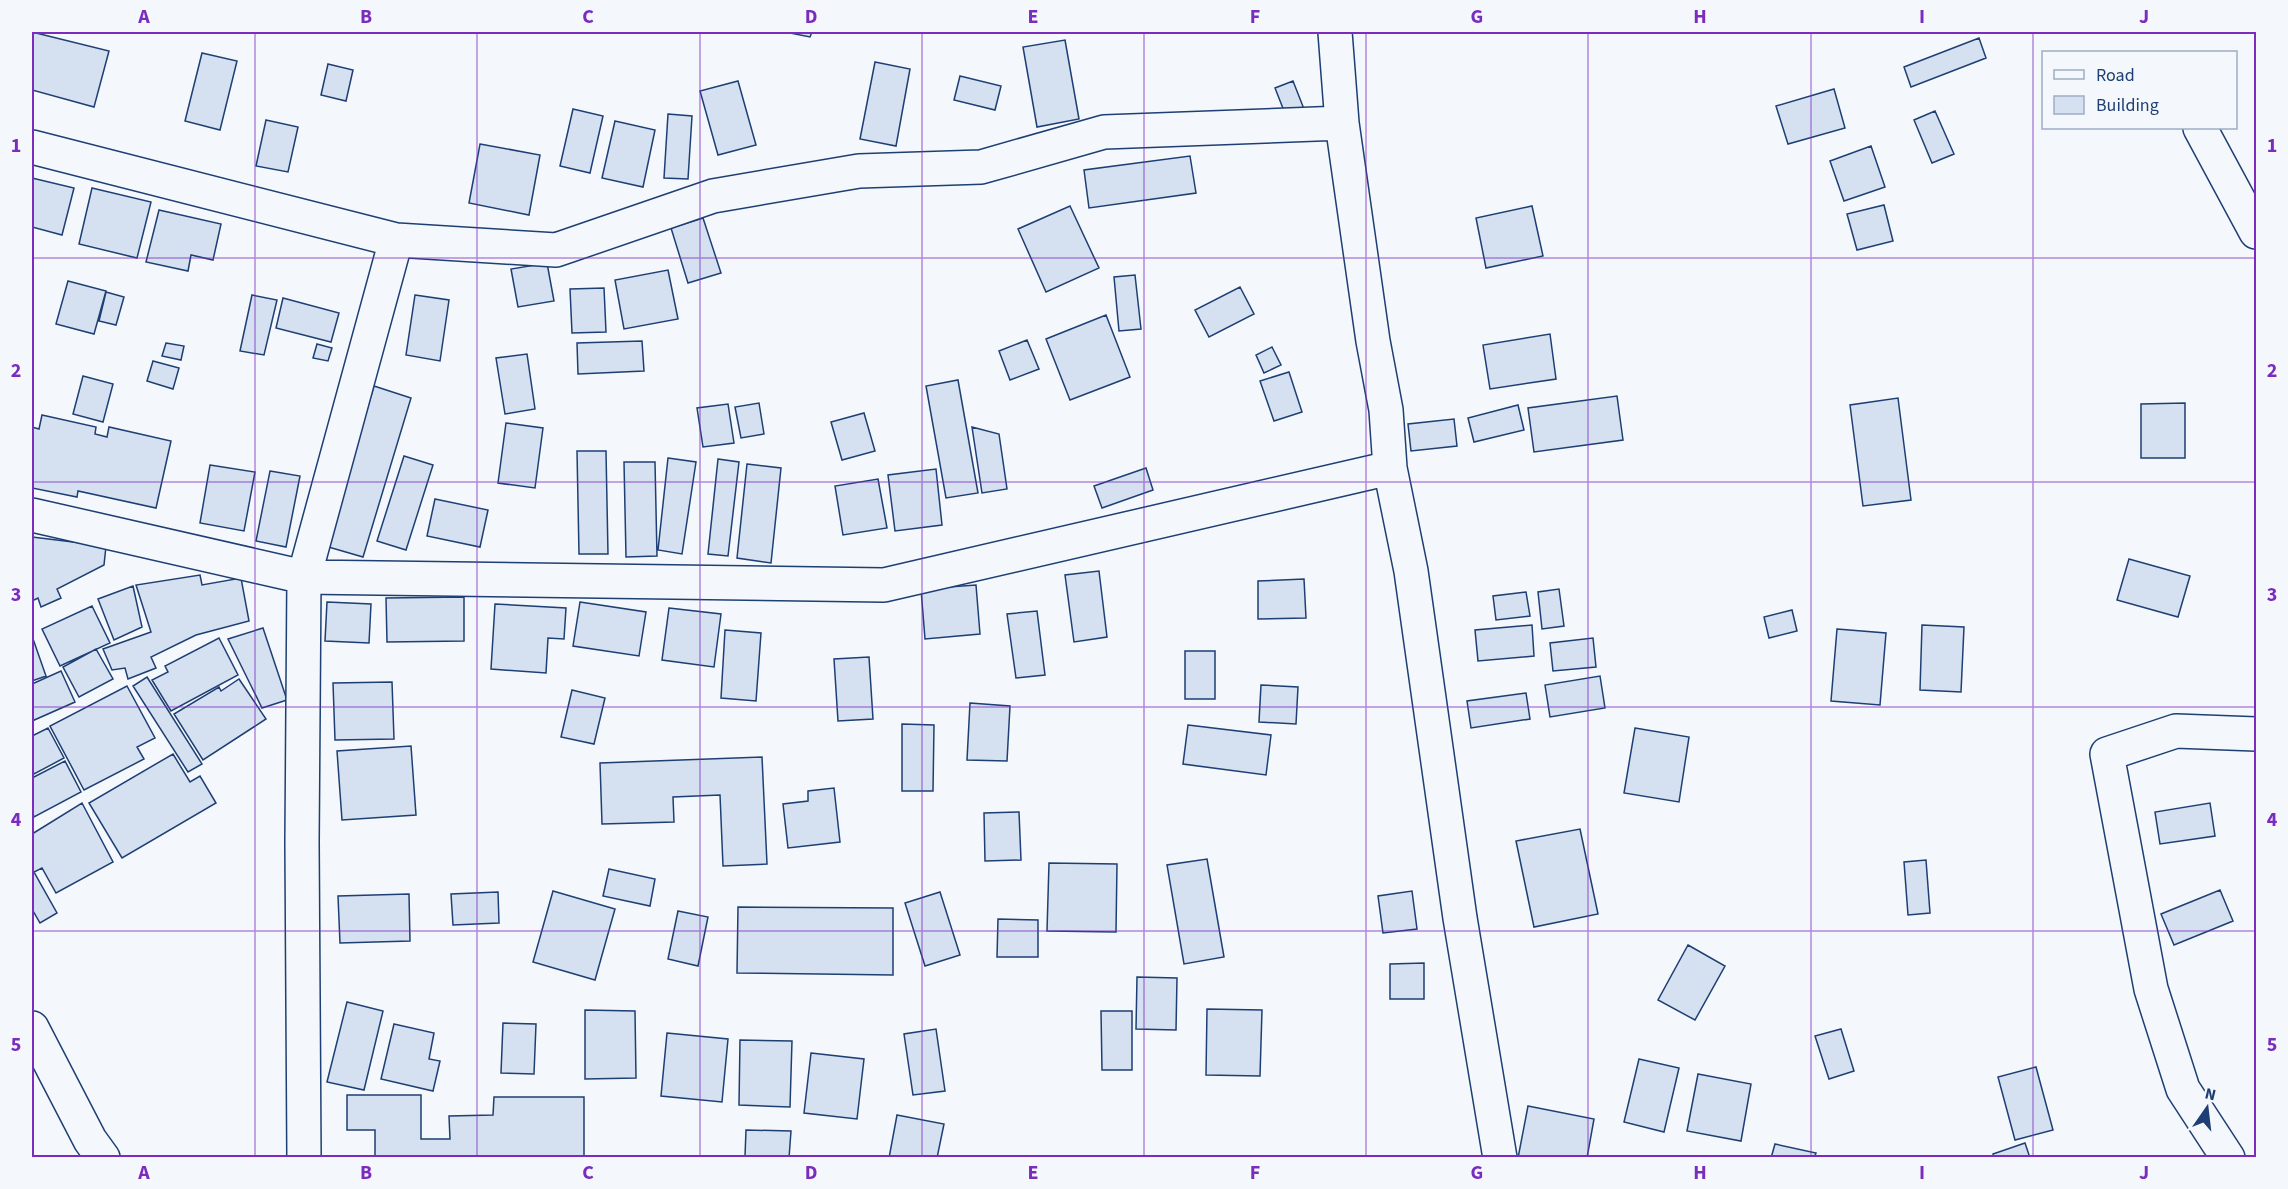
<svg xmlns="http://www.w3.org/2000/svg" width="2288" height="1189" viewBox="0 0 2288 1189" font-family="'Source Sans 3',sans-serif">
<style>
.building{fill:#d5e0f0;stroke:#1d3f73;stroke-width:1.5}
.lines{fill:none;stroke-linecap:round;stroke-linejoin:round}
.minor-casing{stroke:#1d3f73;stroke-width:36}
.minor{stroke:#f4f7fb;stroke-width:33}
.grid{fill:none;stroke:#7b2cbf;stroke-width:1.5;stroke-opacity:0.55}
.neatline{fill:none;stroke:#7b2cbf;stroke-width:2}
.grid-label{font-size:20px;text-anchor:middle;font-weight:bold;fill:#7b2cbf}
</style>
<rect width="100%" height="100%" fill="#f4f7fb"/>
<path class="building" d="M32 32 109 51 94 107 32 90Z
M785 32H812L810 37Z
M1979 38 1986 58 1911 87 1904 67Z
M1065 40 1079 119 1037 127 1023 47Z
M202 53 237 61 220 130 185 121Z
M875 62 910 69 896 146 860 139Z
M328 64 353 70 346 101 321 95Z
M960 76 1001 86 995 110 954 100Z
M738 81 756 145 718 155 700 91Z
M1293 81 1304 109 1286 116 1275 88Z
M1834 89 1845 128 1788 144 1776 106Z
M573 109 603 116 590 173 560 166Z
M1935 111 1954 154 1932 163 1914 120Z
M668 114 692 116 688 179 664 178Z
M266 120 298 127 288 172 256 166Z
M615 121 655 130 643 187 602 178Z
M480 144 540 155 529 215 469 203Z
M1871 146 1885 187 1844 201 1830 161Z
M1190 156 1196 193 1089 208 1084 170Z
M32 178 74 188 62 235 32 227Z
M92 188 151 202 137 258 79 244Z
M1884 205 1893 241 1857 250 1847 214Z
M1070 206 1099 268 1046 292 1018 229Z
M1532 206 1543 256 1486 268 1476 218Z
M159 210 221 224 213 260 191 255 188 271 146 262Z
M703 218 721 273 688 283 671 228Z
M547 263 554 301 518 307 511 269Z
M668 270 678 319 624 329 615 280Z
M1135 275 1141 329 1119 331 1114 277Z
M68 281 106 291 94 334 56 324Z
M1240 287 1254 314 1209 337 1195 310Z
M604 288 606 332 572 333 570 289Z
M106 292 124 297 116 325 99 321Z
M252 295 277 300 264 355 240 351Z
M415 295 449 300 440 361 406 355Z
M283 298 339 313 331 342 276 328Z
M1106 315 1130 377 1070 400 1046 339Z
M1550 334 1556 379 1490 389 1483 345Z
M1027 340 1039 369 1010 380 999 351Z
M642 341 644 371 578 374 577 343Z
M166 343 184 346 181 360 162 356Z
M317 344 332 348 328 361 313 358Z
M1272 347 1281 365 1264 373 1256 355Z
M527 354 535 409 505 414 496 358Z
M153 361 179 368 173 389 147 381Z
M1289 372 1302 412 1274 421 1260 381Z
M83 376 113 384 103 422 73 414Z
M958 380 978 493 946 498 926 386Z
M374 386 411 398 363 557 325 546Z
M1617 396 1623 440 1534 452 1528 408Z
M1898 398 1911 500 1863 506 1850 405Z
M759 403 764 434 741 438 735 407Z
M2185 403V458H2141V404Z
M728 404 734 443 703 447 697 408Z
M1518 405 1524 430 1474 442 1468 418Z
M864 413 875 451 842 460 831 422Z
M42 415 96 427 95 434 107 437 109 427 171 441 156 508 78 491 77 497 32 488V427L39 429Z
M1454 419 1457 446 1411 451 1408 424Z
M506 423 543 428 535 488 498 483Z
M972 427 999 434 1007 489 982 493Z
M577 451H606L608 554H579Z
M404 456 433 465 406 550 377 541Z
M668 458 696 462 682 554 658 550Z
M718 459 739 462 728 556 708 554Z
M624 462H655L657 556 626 557Z
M747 464 781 468 771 563 737 558Z
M210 465 255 472 244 531 200 523Z
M1146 468 1153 490 1102 508 1094 486Z
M936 469 942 525 895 531 888 475Z
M270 471 300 476 286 547 256 541Z
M878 479 887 528 843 535 835 486Z
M435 499 488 510 480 547 427 536Z
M32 537 106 546 104 565 57 589 61 598 41 607 38 598 32 601Z
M2129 559 2190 576 2178 617 2117 600Z
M1099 571 1107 637 1074 642 1065 575Z
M200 575 202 585 241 578 249 621 196 635 151 657 156 668 128 679 125 668 112 670 103 649 151 632 136 585Z
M1304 579 1306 618 1258 619V581Z
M976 585 980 634 925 639 921 589Z
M133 586 142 627 114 640 98 599Z
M1559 589 1564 626 1542 629 1538 592Z
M1526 592 1530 616 1496 620 1493 596Z
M464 597V641L387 642 386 598Z
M327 602 371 604 369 643 325 641Z
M580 602 646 612 639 656 573 646Z
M495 604 566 608 564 639 548 638 546 673 491 669Z
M92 606 110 643 60 666 42 629Z
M669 608 721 614 714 667 662 660Z
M1792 610 1797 631 1769 638 1764 617Z
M1037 611 1045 675 1016 678 1007 614Z
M1532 625 1534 656 1478 661 1475 630Z
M1922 625 1964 627 1961 692 1920 690Z
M263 628 287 700 262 708 228 639Z
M1837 629 1886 633 1880 705 1831 701Z
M725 630 761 633 756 701 721 698Z
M32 636 46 676 32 681Z
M219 638 238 675 171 711 152 680 168 672 165 666Z
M1593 638 1596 667 1553 671 1550 643Z
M96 649 113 679 79 697 63 667Z
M1185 651H1215V699H1185Z
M869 657 873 719 838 721 834 659Z
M61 671 75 702 32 721V684Z
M1600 676 1605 708 1550 717 1545 685Z
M147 677 202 764 188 772 133 686Z
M239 679 266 719 203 760 174 714 219 687 221 691Z
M392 682 394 739 335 740 333 683Z
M1261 685 1298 687 1296 724 1259 722Z
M127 686 155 738 137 747 144 759 84 790 50 726Z
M572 690 605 698 594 744 561 737Z
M1526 693 1530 719 1471 728 1467 701Z
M970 703 1010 706 1007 761 967 760Z
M902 724 934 725 933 791H902Z
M1188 725 1271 735 1266 775 1183 764Z
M48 728 64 758 34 774 32 769V736Z
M1635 728 1689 737 1679 802 1624 793Z
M411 746 416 815 342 820 337 751Z
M173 754 190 782 200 776 216 803 122 858 89 803Z
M762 757 767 864 723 866 720 795 673 797 674 822 602 824 600 763Z
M65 761 81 792 34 817 32 811V778Z
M834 788 840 842 788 848 783 804 808 801V791Z
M82 803 113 862 56 893 42 868 34 872 57 913 40 923 32 909V834Z
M2210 803 2215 836 2160 844 2155 812Z
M1019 812 1021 860 985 861 984 813Z
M1580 829 1598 914 1534 927 1516 841Z
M1207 859 1224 957 1184 964 1167 865Z
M1926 860 1930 913 1908 915 1904 862Z
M1049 863 1117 864 1116 932 1047 931Z
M609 869 655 879 650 906 603 896Z
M2220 890 2233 921 2174 945 2161 914Z
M553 891 615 909 595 980 533 962Z
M1412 891 1417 929 1383 933 1378 896Z
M498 892 499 923 453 925 451 894Z
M940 892 960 955 925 966 905 903Z
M409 894 410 941 340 943 338 896Z
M738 907 893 908V975L737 973Z
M678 911 708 917 698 966 668 959Z
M998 919 1038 920V957H997Z
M1688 945 1725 966 1695 1020 1658 1000Z
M1424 963V999H1390V964Z
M1137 977 1177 978 1176 1030 1136 1029Z
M347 1002 383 1011 364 1090 327 1082Z
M1207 1009 1262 1010 1260 1076 1206 1075Z
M585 1010 635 1011 636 1078 585 1079Z
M1101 1011H1132V1070H1102Z
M503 1023 536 1024 534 1074 501 1073Z
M394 1024 434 1033 429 1059 440 1061 433 1091 381 1079Z
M936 1029 945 1091 913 1095 904 1034Z
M1841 1029 1854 1071 1829 1079 1815 1036Z
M667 1033 728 1039 722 1102 661 1096Z
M740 1040 792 1041 790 1107 739 1105Z
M811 1053 864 1059 857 1119 804 1113Z
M1639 1059 1679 1068 1664 1132 1624 1122Z
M2036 1067 2053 1130 2015 1140 1998 1077Z
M1698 1074 1751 1084 1741 1141 1687 1131Z
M347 1095H421V1139H450L449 1116 493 1115 494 1097H584V1158H375V1130H347Z
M1528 1106 1594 1119 1587 1158H1518Z
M897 1115 944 1124 937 1158H889Z
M746 1130 791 1131 789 1158 745 1156Z
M2025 1143 2030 1158H1994L1993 1154Z
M1775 1144 1816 1153 1814 1158H1771Z"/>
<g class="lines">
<g class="minor-casing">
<path id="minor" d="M1335 32 1342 123 1373 341 1386 410 1390 468 1411 571 1460 918 1500 1158
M2200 128 2256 232
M32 147 396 240 556 250 713 196 859 171 981 167 1104 132 1342 123
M32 515 304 577 884 585 1390 468
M32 1028 90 1140 103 1158
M304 1158 302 842 304 577 396 240
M2228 1158 2183 1089 2151 989 2107 754 2176 731 2256 734"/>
</g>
<use href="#minor" class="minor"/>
</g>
<path class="grid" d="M255 32V1158M477 32V1158M700 32V1158M922 32V1158M1144 32V1158M1366 32V1158M1588 32V1158M1811 32V1158M2033 32V1158M32 258H2256M32 482H2256M32 707H2256M32 931H2256"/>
<rect width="2288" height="1189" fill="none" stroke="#f4f7fb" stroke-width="66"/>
<rect x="2042" y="51" width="195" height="78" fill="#f4f7fb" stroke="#9eadc5" stroke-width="1.5"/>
<rect x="2054" y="70" width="30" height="9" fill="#f4f7fb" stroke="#9eadc5" stroke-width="1.5"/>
<text x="2096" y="81" font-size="18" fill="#1d3f73">Road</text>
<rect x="2054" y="96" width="30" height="18" fill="#d5e0f0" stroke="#9eadc5" stroke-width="1.5"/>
<text x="2096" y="111" font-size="18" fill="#1d3f73">Building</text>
<g transform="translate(2207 1108) rotate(14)" stroke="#f4f7fb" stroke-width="4.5" paint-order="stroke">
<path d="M0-4.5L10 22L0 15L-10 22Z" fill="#1d3f73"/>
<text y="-9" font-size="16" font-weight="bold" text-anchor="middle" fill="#1d3f73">N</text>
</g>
<rect x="33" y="33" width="2222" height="1123" class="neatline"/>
<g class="grid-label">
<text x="144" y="23">A</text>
<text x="366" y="23">B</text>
<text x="588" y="23">C</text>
<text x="811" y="23">D</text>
<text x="1033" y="23">E</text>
<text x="1255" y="23">F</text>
<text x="1477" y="23">G</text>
<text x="1700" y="23">H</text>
<text x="1922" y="23">I</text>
<text x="2144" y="23">J</text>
<text x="16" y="152">1</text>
<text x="2272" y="152">1</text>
<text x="16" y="377">2</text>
<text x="2272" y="377">2</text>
<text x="16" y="601">3</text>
<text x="2272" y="601">3</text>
<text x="16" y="826">4</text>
<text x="2272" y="826">4</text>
<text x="16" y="1051">5</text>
<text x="2272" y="1051">5</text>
<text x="144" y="1179">A</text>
<text x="366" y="1179">B</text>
<text x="588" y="1179">C</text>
<text x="811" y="1179">D</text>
<text x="1033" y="1179">E</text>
<text x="1255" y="1179">F</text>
<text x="1477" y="1179">G</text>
<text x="1700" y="1179">H</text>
<text x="1922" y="1179">I</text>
<text x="2144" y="1179">J</text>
</g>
</svg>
